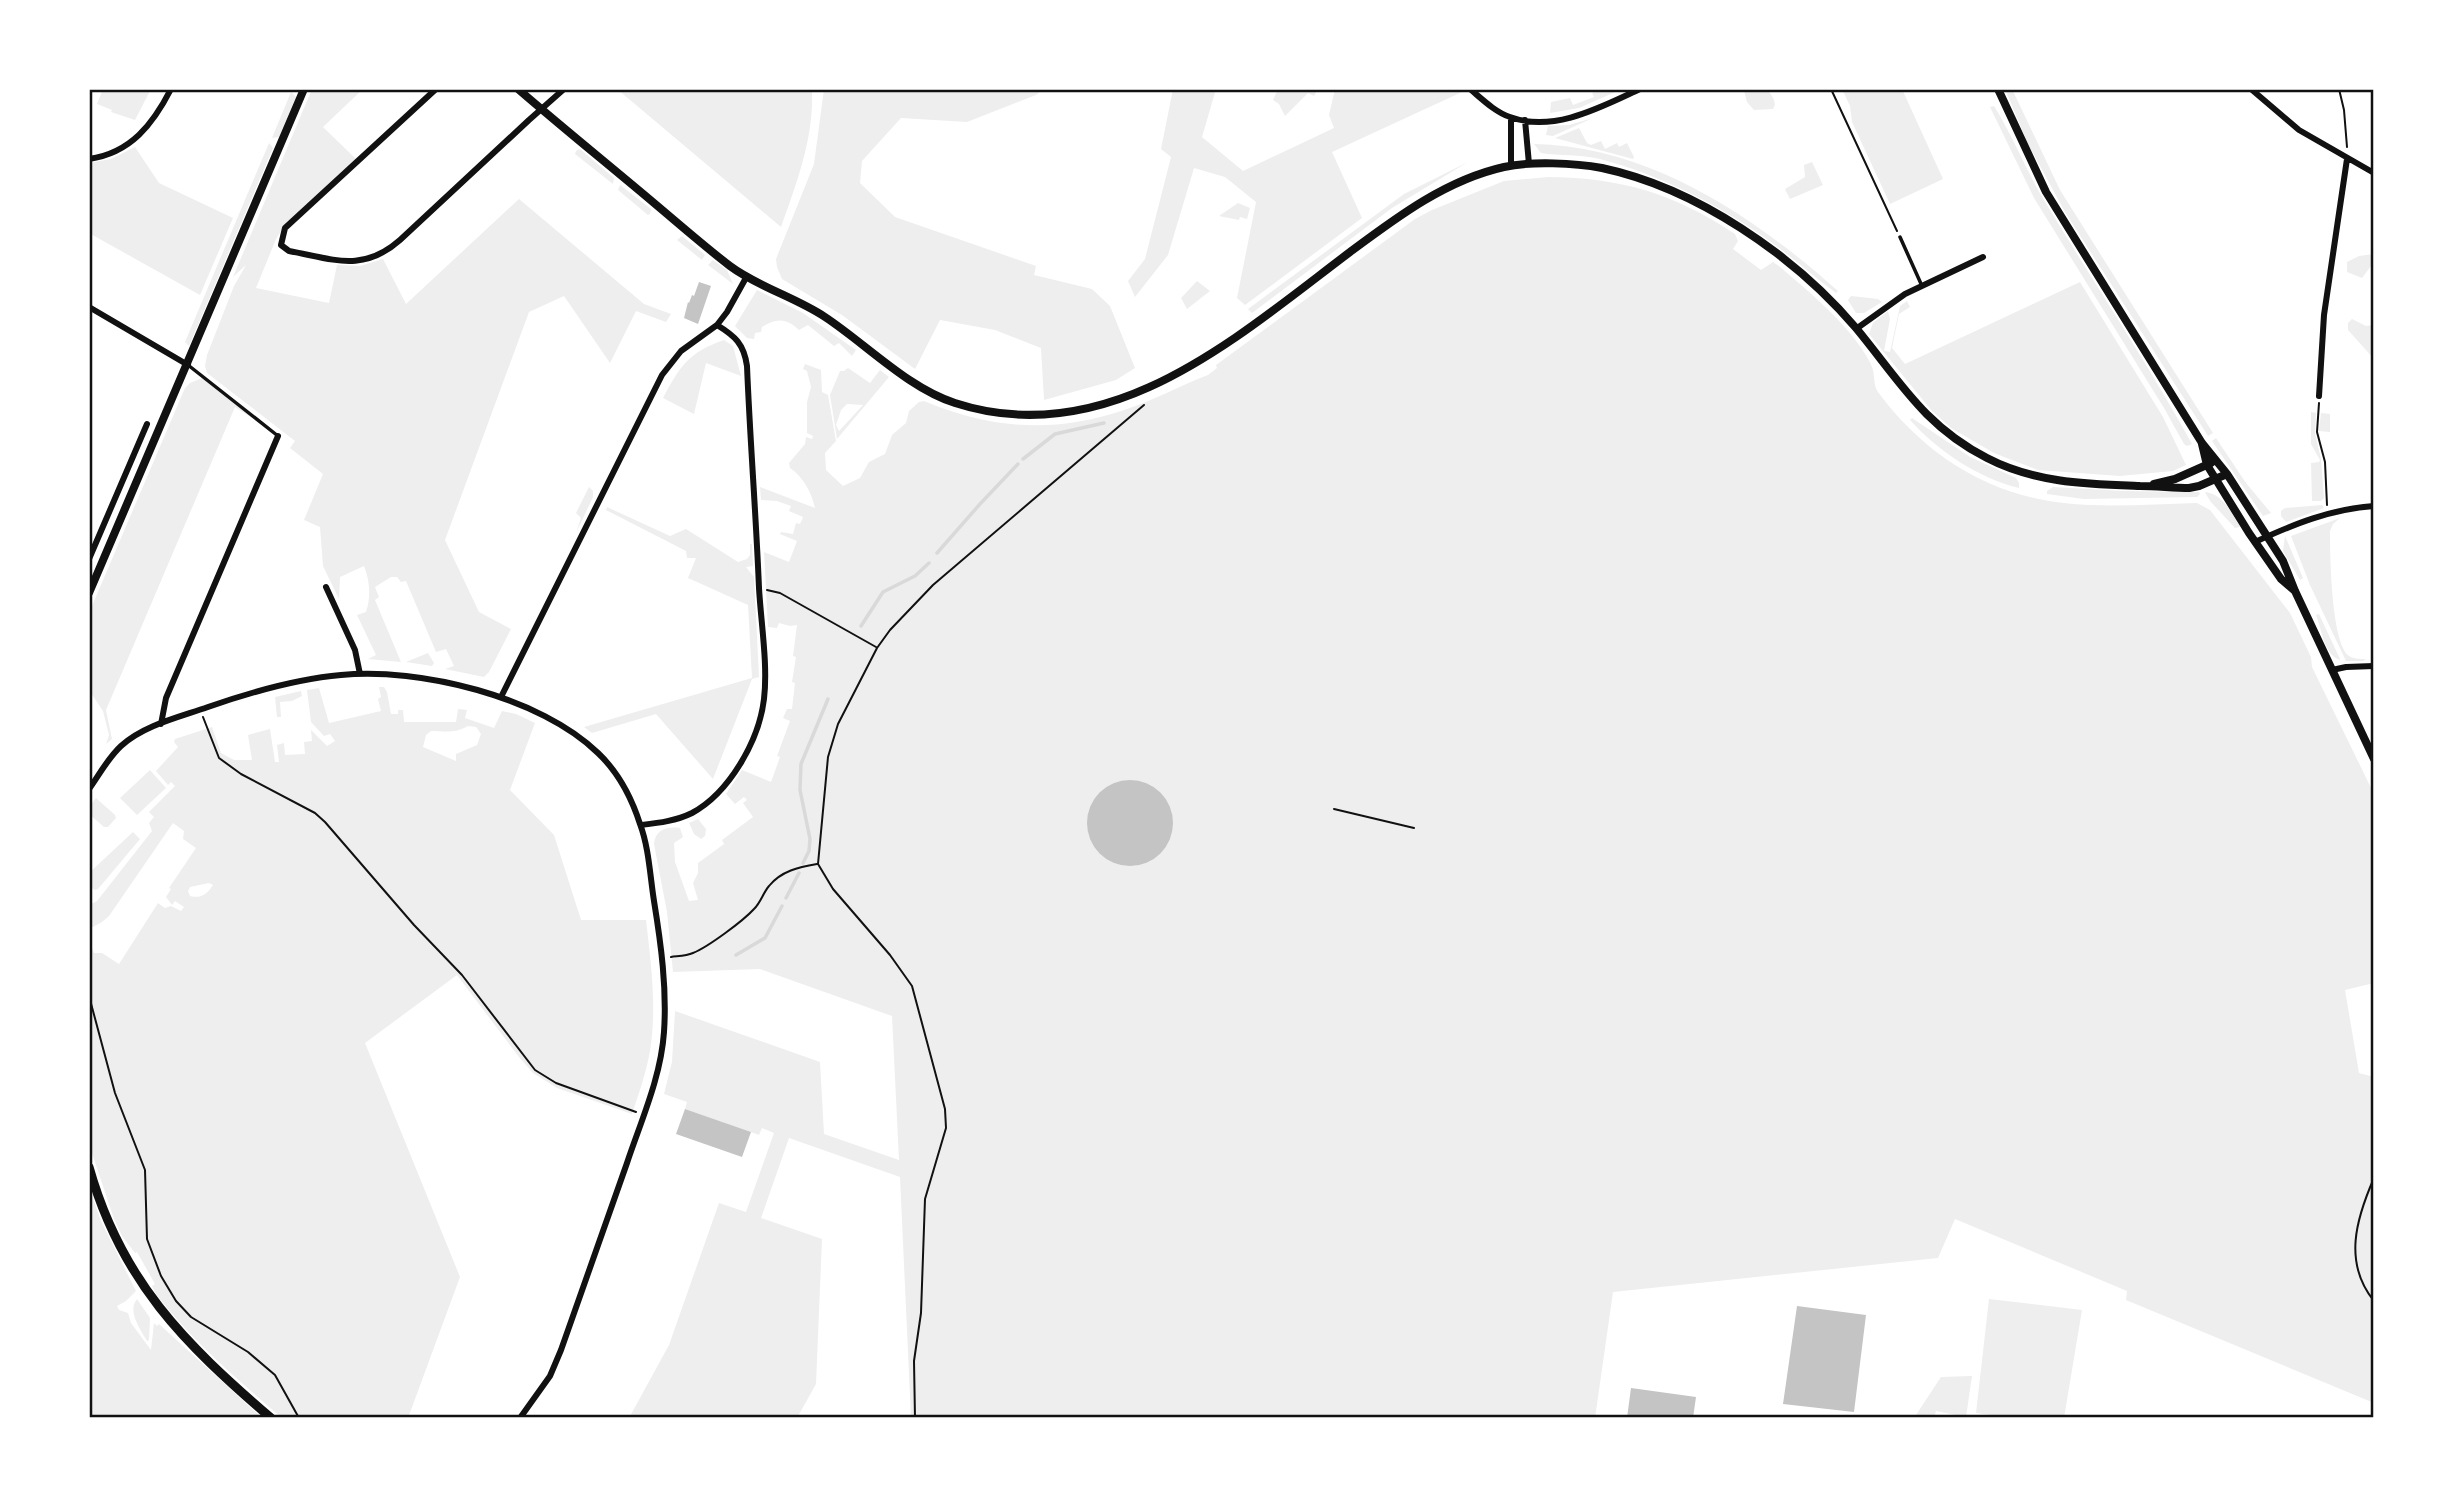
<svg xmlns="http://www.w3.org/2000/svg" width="2463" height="1507" viewBox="0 0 2463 1507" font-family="Ubuntu,sans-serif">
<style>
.green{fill:#eee;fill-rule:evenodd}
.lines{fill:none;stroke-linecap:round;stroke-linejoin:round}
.stream{stroke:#d9d9d9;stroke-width:3.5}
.building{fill:#c4c4c4}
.path{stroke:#111;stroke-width:2}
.service{stroke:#111;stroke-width:3.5}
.minor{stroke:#111;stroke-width:6}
.tertiary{stroke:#111;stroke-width:8}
.secondary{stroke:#111;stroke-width:9}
.neatline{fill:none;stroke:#111;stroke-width:2.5}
</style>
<rect width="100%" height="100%" fill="#fff"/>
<path class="green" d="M103 89H151L135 120 111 112 112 110 97 104Z
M312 89H363L323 127 356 159 285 225 276 239 256 288 329 303 337 265 360 266 383 259 406 304 519 199 644 304 671 314 666 322 636 311 610 363 564 296 529 312 445 540 479 612 511 629 489 672 484 677 445 669 454 666 446 649 436 652 406 581 401 582 397 577H391L375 587 379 597 375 600 401 662 368 659 376 655 357 615 366 612C371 597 370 581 364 566L340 577 339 599 323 566 320 527 304 520 323 474 290 448 295 441 207 373 205 366 207 355 234 286 246 265 233 277Z
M617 89H812C814 138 797 182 781 227Z
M824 89H1044L1036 95 967 122 901 118 862 161 860 183 895 217 1036 266 1034 275 1092 289 1110 306 1135 368 1116 380 1044 400 1041 348 995 330 940 320 915 369 842 315 782 279 777 267 776 259 814 164Z
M1173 89H1216L1202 137 1243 171 1334 128 1329 115 1335 89H1458L1462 92 1332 152 1362 218 1245 305 1237 298 1256 202 1225 177 1194 168 1168 255 1135 297 1128 281 1145 259 1171 157 1161 149Z
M1278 89H1318L1314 96 1308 93 1285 116 1279 104 1273 100Z
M1601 89H1622L1579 108 1550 113 1551 102 1570 98 1573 105 1594 97 1592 93Z
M1746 89H1767C1771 95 1778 102 1773 109L1754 110 1747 102 1744 91Z
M1842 89H1902L1943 179 1890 204 1852 122 1850 106Z
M2005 89H2012L2060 190 2213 433 2208 436 2065 212 2028 144Z
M291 92 296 97 279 137 272 138Z
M1994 106C2014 138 2027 173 2047 205 2095 285 2147 362 2192 444L2187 446 2184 444 2164 408 2034 198 1990 107Z
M1593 118 1553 136 1546 135 1548 126 1569 125Z
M1579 128 1587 143 1591 145 1601 141 1605 149 1617 143 1619 147 1627 143 1634 157 1633 159 1555 138Z
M269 143 273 148 189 346 185 342Z
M1534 144C1650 146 1755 217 1838 291L1836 293C1813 276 1792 257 1768 240 1718 204 1660 175 1600 159 1580 154 1560 156 1541 153Z
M135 147 159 183 233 218 200 295 89 233V163L111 159Z
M580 149 614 178 613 184 575 154 576 151Z
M1468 162 1392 208 1252 313 1248 309 1404 194Z
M1812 162 1823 185 1790 199 1785 189 1805 177 1804 165Z
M1548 177C1622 178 1673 193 1735 234L1738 241 1733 249 1761 270 1773 262 1779 266C1808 291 1840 317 1862 349 1865 354 1870 361 1872 367 1875 375 1873 385 1878 392 1923 453 1987 495 2064 503 2107 508 2153 504 2197 503L2210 510 2290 613 2311 657 2312 667 2374 794V983L2345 990 2359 1073 2374 1077V1403L2126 1300 2127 1291 1955 1219 1938 1258 1613 1292 1595 1418H911L900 1177 789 1138 761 1218 822 1239 816 1384 797 1418H629L669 1345 719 1203 746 1212 774 1133 762 1128 759 1135 685 1109 687 1102 664 1094 672 1062 675 1011 820 1062 824 1134 899 1160 892 1016 760 969 673 972 667 912 654 844C655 830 667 826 680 828L683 837 674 843 675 862 689 901 698 900 693 883 698 873V863L724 844 722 840 753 817 743 803 747 800 744 797 735 804 726 794 742 770 771 782 780 757 777 756 790 721 783 718 787 709H792L795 683 792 682 796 657 793 656 797 625 790 626 779 623 777 628 768 627 764 552 789 562 797 541 780 534 781 532 793 534 796 523 800 524 803 517 789 511 791 506 777 501 761 500 760 487 815 508C811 491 803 477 790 468L789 463 805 444 806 437 812 439 813 436 807 433V402L811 387 807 371 803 369 805 364 821 370 822 392 828 395 836 441 825 453 826 470 843 486 860 478 869 462 885 454 892 435 906 423 909 411 919 402 924 401C991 429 1053 434 1124 410 1153 401 1179 386 1208 375L1217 368 1216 365 1415 219 1432 210 1504 181Z
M620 185 651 209 650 214 648 215 618 190Z
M1238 203 1250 208 1247 219 1240 217 1239 220 1219 216Z
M682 236 705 255 702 260 677 240Z
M2374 254V262L2362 278 2347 272V262L2359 256Z
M713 260 727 270 733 284 708 265Z
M1197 281 1210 291 1187 309 1181 298Z
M2080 282 2163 417 2186 465 2173 471 2120 476 2038 470 1994 453 1951 428 1932 411 1869 334 1873 323 1888 311 1890 319 1884 351 1890 352 1900 306 1907 301 1910 307 1899 314 1892 348 1905 364Z
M757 290 803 313 856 350 852 356 839 343 834 346 808 325 799 330C786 318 776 318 762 327L761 332 755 333 754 339 747 338 735 326Z
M1851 296 1878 299 1882 302 1864 313H1856L1848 300Z
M2352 319 2366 326 2374 325V359L2348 330V323Z
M724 340 733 346 741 376 706 363 694 414 663 398C680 366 689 352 724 340Z
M848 368 870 383 880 370 889 377 837 439 830 395 840 371H844ZM847 404 863 405 839 431 836 425 841 410Z
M202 378 258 422 235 407 106 710 112 739 106 744 109 735 103 711 89 690V613L185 388 190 383Z
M2311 412 2316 413 2315 433 2321 459 2324 498 2321 501H2312L2311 463 2319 462 2320 460 2311 444Z
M2321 413 2330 414V432L2319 431Z
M1912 418 1970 457 2016 478 2019 483V488C1978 478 1938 451 1910 420Z
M2216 438 2246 483 2271 513 2263 516 2212 441Z
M589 487 593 491V497L576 533 581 518 576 513Z
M2053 487 2124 491 2199 492 2200 494 2197 497 2084 499 2047 494V491Z
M2205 492C2223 494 2232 513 2240 527L2235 528 2210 501Z
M2322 505 2324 508 2286 522 2281 516V511L2285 508Z
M607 507 670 536 686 529 738 562 747 559 750 555V544H752L753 566 746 567 754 577 759 677 752 679 713 779 656 714 592 733 584 727 752 678 748 605 688 578 696 558H687L686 551 606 510Z
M2340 518 2333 524 2330 531C2330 554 2331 643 2349 656 2354 659 2360 659 2366 659L2363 661H2346L2310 585 2291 536Z
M2285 536 2303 578 2300 580 2283 551Z
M2319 614 2340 659V660C2324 655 2322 630 2316 615Z
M428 653 434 663 432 666 406 662Z
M379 687H384L387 692 391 714H398V710H403L404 722H456L458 709 467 710 465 718 494 728 502 711 516 714 535 723 510 790 554 835 581 920H646C651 963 657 1008 650 1051 646 1073 639 1093 632 1114L557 1088 533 1073 519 1057 457 975 365 1043 460 1277 408 1418H282C237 1379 192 1341 156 1294L152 1286 155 1284 137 1252 135 1253 122 1236 114 1219 89 1144V940L94 953H102L119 964 158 903 165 908 171 906 181 911 184 907 175 901 172 905 166 897 171 889 169 888 196 848 183 839 184 831 173 823 109 916 102 922 89 929V905L97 901 152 831 149 823 154 817 149 812 175 786 171 782 168 785 156 771 178 747 174 742 175 739 212 727 221 753 234 760H252L248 735 270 729 275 762H279L277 745 284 743 285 755 305 754 304 742 312 741 311 730 327 746 335 741 330 734 324 736 311 722 307 690 319 688 329 723 381 711 378 699 381 697ZM468 726 476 727 481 734 477 745 456 754V761L423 747 426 735 431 731C445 731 454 734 468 726ZM209 883 213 885C207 894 201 899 190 896L188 891 190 887Z
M301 691 302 696 292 701 280 702 281 717H277L275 697Z
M150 770 166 788 137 815 120 798Z
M96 798 115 815 116 818 108 827H104L89 814V807Z
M698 819 706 829 705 836 701 839 694 834 689 823Z
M133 832 140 839 98 889 95 890 90 887 89 873Z
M89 1187 101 1221 136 1291 126 1301 117 1306 119 1310 128 1313 131 1323 151 1350 154 1323 157 1326 159 1324 262 1418H89Z
M137 1299 150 1318 149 1340 147 1341C140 1329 127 1311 137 1299Z
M1989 1299 2082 1310 2064 1418H2014L1976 1413Z
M1972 1376 1966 1417 1936 1411 1934 1418H1914L1941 1377Z"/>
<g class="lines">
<path class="stream" d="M1023 459 1055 434 1104 423
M937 553 980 504 1018 464
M861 626 883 592 915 576 929 563
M803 863 809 851 810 839 800 790 801 764 828 699
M786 898 799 873
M736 955 765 938 782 906"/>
</g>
<path class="building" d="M699 282 711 286 698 324 684 318 688 302 689 303 692 295 694 296Z
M1087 823a43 43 0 1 1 86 0a43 43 0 1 1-86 0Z
M685 1109 751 1132 742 1157 676 1134Z
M1797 1306 1866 1315 1854 1412 1783 1404Z
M1631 1388 1696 1397 1693 1418H1627Z"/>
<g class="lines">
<path class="path" d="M1831 89 1897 231
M2339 89 2344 110 2347 147
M2319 403 2317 432 2325 462 2327 505
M767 590 780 593 876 647
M203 717 219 758 241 774 315 813 325 822 414 925 462 975 535 1070 556 1083 636 1112
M1334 809 1414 828
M671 957C678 956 686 956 693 953 708 947 743 921 754 909 761 902 763 893 769 886 781 871 799 867 817 864
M89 996 115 1093 145 1170 147 1239 161 1276 176 1301 191 1317 248 1352 275 1375 299 1418
M2374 1178C2356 1219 2343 1263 2374 1301
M915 1418 914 1361 921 1313 925 1199 946 1128 945 1109 912 986 890 955 833 889 818 864 828 757 838 724 877 648 890 630 933 585 1144 405"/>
<path class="service" d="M1900 237 1922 286
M188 365 278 436"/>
<path class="minor" d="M436 89 285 228 281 245 289 251C333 259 363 273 400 240L529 120 564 89
M1470 89C1482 99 1495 112 1510 117 1554 133 1601 107 1640 89
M2251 89 2299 130 2374 173
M1511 118V166
M1525 120 1529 164
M89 159C131 153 153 124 171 89
M89 307 188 365
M1856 329 1905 294 1983 257
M2319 396 2324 315 2347 159
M2255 542C2294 524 2331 509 2374 506
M89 559 147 424
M326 587 355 650 360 674
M2332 670 2346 667 2374 666
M501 697 662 375 681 351 717 325 727 312 747 276
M161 724 166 698 278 436
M89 789C99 775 108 758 121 746 144 725 180 717 208 707 251 692 295 679 341 675 419 667 541 697 598 753 618 772 632 799 640 824 649 848 650 876 654 901 661 944 667 988 664 1032 661 1077 641 1121 627 1163 605 1226 583 1288 561 1350L550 1376 520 1418
M641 825C658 823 676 821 692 813 729 793 759 741 764 699 768 665 761 623 759 588 756 514 750 440 747 366 744 344 735 336 717 325"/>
<path class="tertiary" d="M518 89C563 128 609 165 654 203 679 224 704 246 730 266 758 287 795 297 825 317 866 344 908 388 955 403 1109 453 1237 337 1350 252 1397 217 1446 180 1504 167 1531 161 1575 163 1602 168 1696 188 1794 255 1856 328 1899 380 1924 426 1987 458 2035 483 2087 484 2140 486 2157 486 2173 488 2189 488L2199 486 2227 474
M1998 89 2046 192 2202 443 2227 474 2283 561 2295 591 2374 759
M2202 444 2207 465 2249 533 2281 579 2295 591
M2154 484 2175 479 2211 463
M89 593 304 89"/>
<path class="secondary" d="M89 1167C121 1281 184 1343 271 1418"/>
</g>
<rect width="2463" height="1507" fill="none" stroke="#ffffff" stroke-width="182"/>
<rect x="91" y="91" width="2281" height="1325" class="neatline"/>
</svg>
